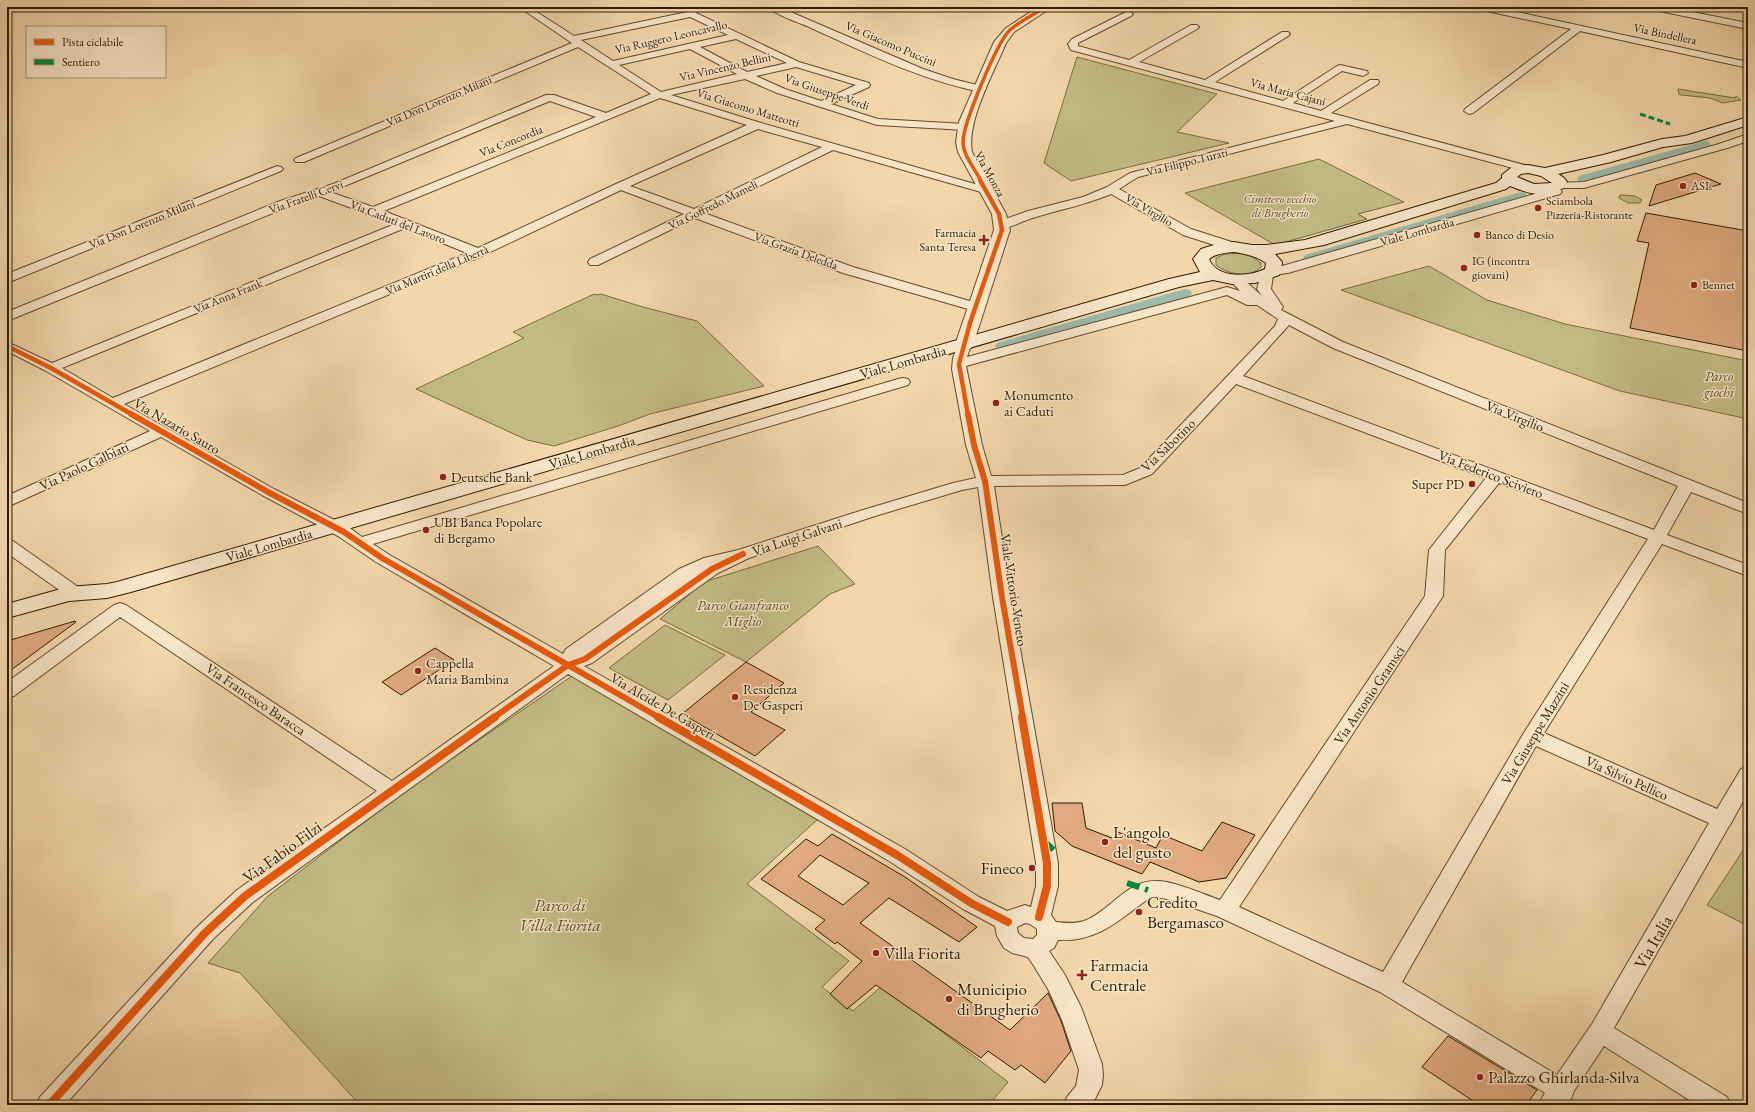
<svg xmlns="http://www.w3.org/2000/svg" width="1755" height="1112" viewBox="0 0 1755 1112" font-family="'EB Garamond',serif">
<style>
.green{fill:#c2bc84;stroke:#786c42}
.lines{fill:none;stroke-linecap:round;stroke-linejoin:round}
.canal{fill:#9bbaaa;fill-rule:evenodd}
.building{fill:#e1aa80;stroke:#2f1c00;fill-rule:evenodd}
.minor-casing{stroke:#604b2b;stroke-width:2}
.tertiary-casing{stroke:#604b2b;stroke-width:2}
.secondary-casing{stroke:#2f1c00;stroke-width:2}
.minor{fill:#f7e5c8;fill-rule:evenodd}
.tertiary{fill:#f7e5c8;fill-rule:evenodd}
.secondary{fill:#f7e5c8;fill-rule:evenodd}
.quiet-far1{stroke:#00873e;stroke-width:3;stroke-dasharray:6 3;stroke-linecap:butt}
.quiet{stroke:#00873e;stroke-width:6;stroke-dasharray:13 6;stroke-linecap:butt}
.cycleway-far3-casing{stroke:#f7e5c8;stroke-width:5}
.cycleway-far2-casing{stroke:#f7e5c8;stroke-width:6}
.cycleway-far1-casing{stroke:#f7e5c8;stroke-width:8}
.cycleway-casing{stroke:#f7e5c8;stroke-width:10}
.cycleway-far3{stroke:#e8590c;stroke-width:3.5}
.cycleway-far2{stroke:#e8590c;stroke-width:4.5}
.cycleway-far1{stroke:#e8590c;stroke-width:6}
.cycleway{stroke:#e8590c;stroke-width:8}
.poi-dot{fill:#8f2418;stroke:#f7e5c8;stroke-width:1.5}
.labels{text-anchor:middle;stroke-width:3;stroke-linejoin:round;paint-order:stroke}
.far-street-label{font-size:12px;fill:#2f1c00;stroke:#f7e5c8}
.far-poi-label{font-size:12px;fill:#2f1c00;stroke:#f7e5c8;text-anchor:start}
.far-park-label{font-size:12px;font-style:italic;fill:#5b4c28;stroke:#f7e5c8}
.street-label{font-size:14px;fill:#2f1c00;stroke:#f7e5c8}
.park-label{font-size:14px;font-style:italic;fill:#5b4c28;stroke:#f7e5c8}
.poi-label{font-size:14px;fill:#2f1c00;stroke:#f7e5c8;text-anchor:start}
.near-poi-label{font-size:17px;fill:#2f1c00;stroke:#f7e5c8;text-anchor:start}
.near-street-label{font-size:17px;fill:#2f1c00;stroke:#f7e5c8}
.near-park-label{font-size:17px;font-style:italic;fill:#5b4c28;stroke:#f7e5c8}
</style>
<rect width="100%" height="100%" fill="#f3d7ab"/>
<filter id="stains"><feTurbulence type="fractalNoise" baseFrequency=".005" numOctaves="4"/><feColorMatrix values="0 0 0 0 .2 0 0 0 0 .09 0 0 0 0 .02 0 0 0 .5 -.17"/></filter>
<radialGradient id="worn" r=".72"><stop offset=".6" stop-color="#630" stop-opacity="0"/><stop offset="1" stop-color="#630" stop-opacity=".3"/></radialGradient>
<path class="green" d="M1077 57 1217 94 1177 132 1229 143 1071 181 1044 163Z
M1678 89 1735 98 1736 96 1741 100 1723 103 1710 98 1681 95 1679 94Z
M1319 159 1404 202 1358 214 1367 219 1275 245 1185 193Z
M1622 195 1635 196 1642 200 1640 203H1628L1619 198 1620 195Z
M1240 253 1253 257 1261 263V267C1251 279 1226 274 1216 265V258L1225 254Z
M1429 266 1487 300 1565 324 1748 361V419L1620 391 1341 290Z
M594 294 597 295 601 294 643 307 697 321 764 386 650 414 618 426 554 446 527 440 416 389 524 338 513 332Z
M818 546 855 584 830 594 746 662 660 619 704 582Z
M665 625 725 655 668 700 609 668Z
M575 674 819 818 747 884 849 961 822 987 853 1011 882 986 1008 1082 989 1105H360L240 973 208 963 268 896 409 788Z
M1748 843V926L1707 905Z"/>
<g class="lines">
<path class="canal" d="M1705 141 1709 142 1711 144 1709 146 1583 183 1579 182 1577 179 1579 176Z
M1521 192 1525 193 1527 196 1525 199 1315 261H1305L1303 258 1305 255Z
M1185 289 1190 290 1192 293 1190 296 1007 349 1002 350 997 349 995 346 997 343Z"/>
</g>
<path class="building" d="M1695 173 1721 184 1649 206 1656 185Z
M1646 213 1748 231V351L1630 328 1649 243 1637 241Z
M75 621 76 622 7 673V641Z
M435 648 454 660 401 695 382 682Z
M746 662 784 683 751 712 785 730 755 756 682 714Z
M1052 803H1082L1086 828 1112 838 1118 832 1156 848 1163 835 1202 851 1222 822 1255 835 1226 878 1199 882 1150 862 1142 874 1072 846 1055 831Z
M832 834 905 877 977 927 959 942 889 898 860 923 1010 1030 1048 993 1061 1021 1071 1051 1045 1083 1021 1065 1015 1070 988 1051 981 1058 876 985 847 1009 830 994 862 961 837 942 835 944 815 929 825 920 761 879 806 839 818 846ZM820 855 869 883 843 905 798 876Z
M1448 1036 1537 1090 1526 1105H1479L1422 1067Z"/>
<g class="lines">
<g class="minor-casing">
<path id="minor" d="M519 7H529L574 36 687 12 685 7H694L697 11 696 13 799 62 869 83 870 85 869 87 831 104 878 119 965 124 970 127 965 130 877 125 777 93 745 79 671 95 761 123 989 188 991 190 989 192H981L833 150 704 213 853 267 980 304 982 307 980 310 975 311 843 273 695 218 598 265H590L588 262 590 259 684 214 621 190 482 256 124 404 274 489 350 528 362 537 898 379 903 378 908 379 910 382 908 385 373 544 388 554 563 654 566 649 679 569 704 558 738 550 863 510 953 483 976 478 966 445 952 369 953 358 959 342H969L971 345 967 357 1227 287 1240 291 1229 279 1230 276H1240L1262 296 1257 289C1261 272 1264 268 1282 266L1549 190 1547 188 1555 183 1584 182 1719 144 1748 134V141L1727 148 1584 188H1559L1562 192 1560 194 1288 273 1273 275 1271 289 1283 307 1281 310 1343 342 1748 503V514L1691 492 1667 535 1748 565V576L1662 544 1544 733 1717 809 1741 769 1748 767V792L1730 825 1729 826 1614 1028 1727 1097 1731 1105H1697L1604 1046 1574 1091 1571 1099 1565 1105H1538L1545 1093 1380 992 1217 916 1167 899 1155 897 1148 899C1118 921 1097 942 1058 940L1054 948 1049 951 1065 975 1081 1007 1102 1064 1103 1075 1102 1085 1092 1105H1063L1067 1097 1076 1086 1079 1070 1062 1020 1048 989 1034 966 1028 957 1012 953 1004 948 997 936 995 926 963 909 889 861 568 674 253 902 213 939 65 1105H36L40 1097 197 927 237 890 377 791 120 617 14 696 7 697V682L114 605 120 603 126 605 392 781 554 666 376 562 338 536 262 495 161 437 7 507V496L150 431 46 371 7 351V342L52 363 395 224 319 196 288 207 7 321V312L280 201 333 184 546 95H554L606 113 651 94 578 47 304 162H296L294 160 296 158 572 43ZM690 17 728 35 613 61 581 40ZM736 39 787 63 747 72 700 47ZM690 49 737 74 661 92 619 65ZM796 67 856 85 821 101 785 89 756 76ZM660 98 747 125 616 184 478 248 384 211ZM550 101 596 117 373 207 330 192ZM758 129 822 147 694 209 630 186ZM405 228 467 253 113 398 62 368ZM1227 295 1247 305H1257L1278 319 1275 326 1140 468 1123 475 991 476 982 445 966 366ZM1289 325 1333 348 1678 486 1654 530 1243 376ZM1236 384 1486 478 1429 550 1425 596 1220 900C1203 894 1172 880 1155 881 1126 881 1109 912 1084 921 1075 924 1066 923 1056 922L1051 915 1058 886V863L1011 597 994 486 1125 485 1152 474ZM1499 483 1648 539 1525 731 1383 972 1239 907 1443 596 1445 550ZM978 487 993 597 1036 863V886L1031 907 1025 905 1007 911 979 897 905 849 584 666 592 663 718 573 749 558 875 516 962 490ZM1536 746 1709 823 1592 1024 1557 1075 1402 982ZM1025 923 1030 924 1037 929V935L1033 939 1024 938 1018 933 1017 927Z
M768 7H779L923 69 953 79 985 87 986 89 981 92C921 80 864 52 809 27 798 22 775 15 768 7Z
M1478 7H1494L1748 62V68L1580 31 1473 113 1469 114 1464 111 1465 109 1571 29 1482 10Z
M1650 7H1667L1748 23V29L1654 10Z
M1128 11 1133 14 1131 16 1078 43V46L1129 60 1191 25H1197L1199 27 1197 29 1139 62 1205 80 1282 32H1288L1290 34 1288 36 1215 82 1283 101 1337 66 1340 65 1367 71 1368 73 1363 76 1342 71 1293 103 1321 111 1370 80H1378L1379 82 1378 84 1331 113 1532 167 1534 169 1528 172 1347 124 1138 177 1119 189 1191 229 1238 244 1240 247 1238 250H1230L1183 235 1111 194C1085 205 1062 209 1036 217 1024 220 1008 230 997 228L995 225 997 222 1028 211 1083 197 1107 187 1130 173 1335 121 1071 50 1068 44 1072 39Z
M277 166 281 167 283 169 281 171 7 283V274Z
M7 540 13 541 81 589 84 593 81 597 75 598 69 597 7 553Z"/>
</g>
<g class="tertiary-casing">
<path id="tertiary" d="M1038 7H1052L1014 32 1006 43C994 72 966 122 972 152L1006 214 1010 230 973 345 970 349 964 350 958 349 955 345 994 230 992 214 958 152 956 142 959 122 994 42 1006 28Z"/>
</g>
<g class="secondary-casing">
<path id="secondary" d="M1748 117V125L1692 143 1663 147 1611 162 1558 174C1581 186 1553 194 1541 194 1530 194 1520 190 1510 186L1506 189 1324 245 1275 254 1282 262 1281 271 1279 275 1271 278 1255 283 1232 284 1213 280 1179 287 131 592 107 598 69 601 7 618V604L68 587 107 584 117 582 1169 279 1200 272 1193 259 1201 249 1220 243 1234 242 1252 245H1266L1305 240 1496 183 1502 178V175L1512 167 1517 166 1528 165 1545 168 1603 155 1662 139 1685 136ZM1528 173 1541 176 1552 183 1534 184 1517 177 1521 174ZM1234 252C1246 254 1256 256 1266 263L1265 269C1249 277 1217 279 1209 259 1217 253 1225 253 1234 252Z"/>
</g>
<use href="#minor" class="minor"/>
<use href="#tertiary" class="tertiary"/>
<use href="#secondary" class="secondary"/>
<path class="quiet-far1" d="M1640 114 1670 124"/>
<path class="quiet" d="M1044 841 1058 854
M1127 883 1148 890"/>
<g class="cycleway-far3-casing">
<path id="cycleway-far3" d="M981 181C975 169 963 155 963 142 963 124 997 42 1010 30 1020 21 1034 14 1046 7"/>
</g>
<g class="cycleway-far2-casing">
<path id="cycleway-far2" d="M7 346 51 368 133 415
M968 415 959 364 970 323 1002 230 999 214 980 180"/>
</g>
<g class="cycleway-far1-casing">
<path id="cycleway-far1" d="M131 414 268 492 344 532 382 558 660 718
M968 414 974 445 985 481 1002 597 1023 718
M493 718 568 665 585 659 712 569 743 554"/>
</g>
<g class="cycleway-casing">
<path id="cycleway" d="M658 717 897 855 971 903 1008 922
M1022 717 1047 863V886L1039 917
M49 1105 205 933 245 896 495 717"/>
</g>
<use href="#cycleway-far3" class="cycleway-far3"/>
<use href="#cycleway-far2" class="cycleway-far2"/>
<use href="#cycleway-far1" class="cycleway-far1"/>
<use href="#cycleway" class="cycleway"/>
</g>
<g class="poi-dot">
<circle cx="1683" cy="186" r="4"/>
<circle cx="1538" cy="208" r="4"/>
<circle cx="1477" cy="235" r="4"/>
<path d="M982 234h4v4h4v4h-4v4h-4v-4h-4v-4h4z"/>
<circle cx="1464" cy="268" r="4"/>
<circle cx="1694" cy="285" r="4"/>
<circle cx="996" cy="403" r="4"/>
<circle cx="443" cy="477" r="4"/>
<circle cx="1472" cy="484" r="4"/>
<circle cx="426" cy="530" r="4"/>
<circle cx="418" cy="671" r="4"/>
<circle cx="735" cy="697" r="4"/>
<circle cx="1105" cy="842" r="4"/>
<circle cx="1032" cy="868" r="4"/>
<circle cx="1139" cy="912" r="4"/>
<circle cx="876" cy="953" r="4"/>
<path d="M1080 969h4v4h4v4h-4v4h-4v-4h-4v-4h4z"/>
<circle cx="949" cy="999" r="4"/>
<circle cx="1480" cy="1077" r="4"/>
</g>
<g class="labels">
<g class="far-street-label">
<text transform="translate(1665 34) rotate(12)" y="4">Via Bindellera</text>
<text transform="translate(671 37) rotate(-13)" y="4">Via Ruggero Leoncavallo</text>
<text transform="translate(891 44) rotate(23)" y="4">Via Giacomo Puccini</text>
<text transform="translate(725 67) rotate(-13)" y="4">Via Vincenzo Bellini</text>
<text transform="translate(827 92) rotate(19)" y="4">Via Giuseppe Verdi</text>
<text transform="translate(1288 92) rotate(15)" y="4">Via Maria Cajani</text>
<text transform="translate(439 101) rotate(-23)" y="4">Via Don Lorenzo Milani</text>
<text transform="translate(748 108) rotate(17)" y="4">Via Giacomo Matteotti</text>
<text transform="translate(511 141) rotate(-22)" y="4">Via Concordia</text>
<text transform="translate(1187 162) rotate(-14)" y="4">Via Filippo Turati</text>
<text transform="translate(990 174) rotate(61)" y="4">Via Monza</text>
<text transform="translate(306 197) rotate(-20)" y="4">Via Fratelli Cervi</text>
<text transform="translate(713 205) rotate(-26)" y="4">Via Goffredo Mameli</text>
<text transform="translate(1149 210) rotate(30)" y="4">Via Virgilio</text>
<text transform="translate(398 222) rotate(21)" y="4">Via Caduti del Lavoro</text>
<text transform="translate(142 224) rotate(-22)" y="4">Via Don Lorenzo Milani</text>
<text transform="translate(1417 232) rotate(-16)" y="4">Viale Lombardia</text>
<text transform="translate(796 251) rotate(20)" y="4">Via Grazia Deledda</text>
<text transform="translate(437 270) rotate(-23)" y="4">Via Martiri della Libertà</text>
<text transform="translate(228 296) rotate(-22)" y="4">Via Anna Frank</text>
</g>
<g class="far-poi-label">
<text x="1691" y="190">ASL</text>
<text x="1546" y="205">Sciambola<tspan x="1546" dy="14">Pizzeria-Ristorante</tspan></text>
<text x="976" y="237" text-anchor="end">Farmacia<tspan x="976" dy="14">Santa Teresa</tspan></text>
<text x="1485" y="239">Banco di Desio</text>
<text x="1472" y="265">IG (incontra<tspan x="1472" dy="14">giovani)</tspan></text>
<text x="1702" y="289">Bennet</text>
</g>
<g class="far-park-label">
<text x="1280" y="203">Cimitero vecchio<tspan x="1280" dy="14">di Brugherio</tspan></text>
</g>
<g class="street-label">
<text transform="translate(903 362) rotate(-16)" y="5">Viale Lombardia</text>
<text transform="translate(1515 416) rotate(22)" y="5">Via Virgilio</text>
<text transform="translate(177 426) rotate(30)" y="5">Via Nazario Sauro</text>
<text transform="translate(1168 445) rotate(-44)" y="5">Via Sabotino</text>
<text transform="translate(592 452) rotate(-16)" y="5">Viale Lombardia</text>
<text transform="translate(84 466) rotate(-25)" y="5">Via Paolo Galbiati</text>
<text transform="translate(1491 474) rotate(21)" y="5">Via Federico Sciviero</text>
<text transform="translate(797 537) rotate(-18)" y="5">Via Luigi Galvani</text>
<text transform="translate(269 545) rotate(-16)" y="5">Viale Lombardia</text>
<text transform="translate(1014 590) rotate(81)" y="5">Viale Vittorio Veneto</text>
<text transform="translate(1369 695) rotate(-56)" y="5">Via Antonio Gramsci</text>
<text transform="translate(256 699) rotate(34)" y="5">Via Francesco Baracca</text>
<text transform="translate(663 706) rotate(30)" y="5">Via Alcide De Gasperi</text>
<text transform="translate(1535 733) rotate(-59)" y="5">Via Giuseppe Mazzini</text>
<text transform="translate(1627 778) rotate(24)" y="5">Via Silvio Pellico</text>
</g>
<g class="park-label">
<text x="1719" y="381">Parco<tspan x="1719" dy="16">giochi</tspan></text>
<text x="743" y="610">Parco Gianfranco<tspan x="743" dy="16">Miglio</tspan></text>
</g>
<g class="poi-label">
<text x="1004" y="400">Monumento<tspan x="1004" dy="16">ai Caduti</tspan></text>
<text x="451" y="482">Deutsche Bank</text>
<text x="1464" y="489" text-anchor="end">Super PD</text>
<text x="434" y="527">UBI Banca Popolare<tspan x="434" dy="16">di Bergamo</tspan></text>
<text x="426" y="668">Cappella<tspan x="426" dy="16">Maria Bambina</tspan></text>
<text x="743" y="694">Residenza<tspan x="743" dy="16">De Gasperi</tspan></text>
</g>
<g class="near-poi-label">
<text x="1113" y="838">L'angolo<tspan x="1113" dy="20">del gusto</tspan></text>
<text x="1024" y="874" text-anchor="end">Fineco</text>
<text x="1147" y="908">Credito<tspan x="1147" dy="20">Bergamasco</tspan></text>
<text x="884" y="959">Villa Fiorita</text>
<text x="1090" y="971">Farmacia<tspan x="1090" dy="20">Centrale</tspan></text>
<text x="957" y="995">Municipio<tspan x="957" dy="20">di Brugherio</tspan></text>
<text x="1488" y="1083">Palazzo Ghirlanda-Silva</text>
</g>
<g class="near-street-label">
<text transform="translate(282 852) rotate(-36)" y="6">Via Fabio Filzi</text>
<text transform="translate(1653 942) rotate(-60)" y="6">Via Italia</text>
</g>
<g class="near-park-label">
<text x="560" y="911">Parco di<tspan x="560" dy="20">Villa Fiorita</tspan></text>
</g>
</g>
<rect width="1755" height="1112" fill="none" stroke="#f3d7ab" stroke-width="24"/>
<rect x="8" y="8" width="1739" height="1096" fill="none" stroke="#2f1c00" stroke-width="2"/>
<rect x="12" y="12" width="1731" height="1088" fill="none" stroke="#2f1c00"/>
<rect x="26" y="26" width="140" height="52" fill="#f7e5c8" stroke="#a79578"/>
<rect x="34" y="39" width="20" height="6" fill="#e8590c" stroke="#a79578"/>
<text x="62" y="46" font-size="12" fill="#2f1c00">Pista ciclabile</text>
<rect x="34" y="59" width="20" height="6" fill="#00873e" stroke="#a79578"/>
<text x="62" y="66" font-size="12" fill="#2f1c00">Sentiero</text>
<rect width="100%" height="100%" filter="url(#stains)"/>
<rect width="100%" height="100%" fill="url(#worn)"/>
</svg>
